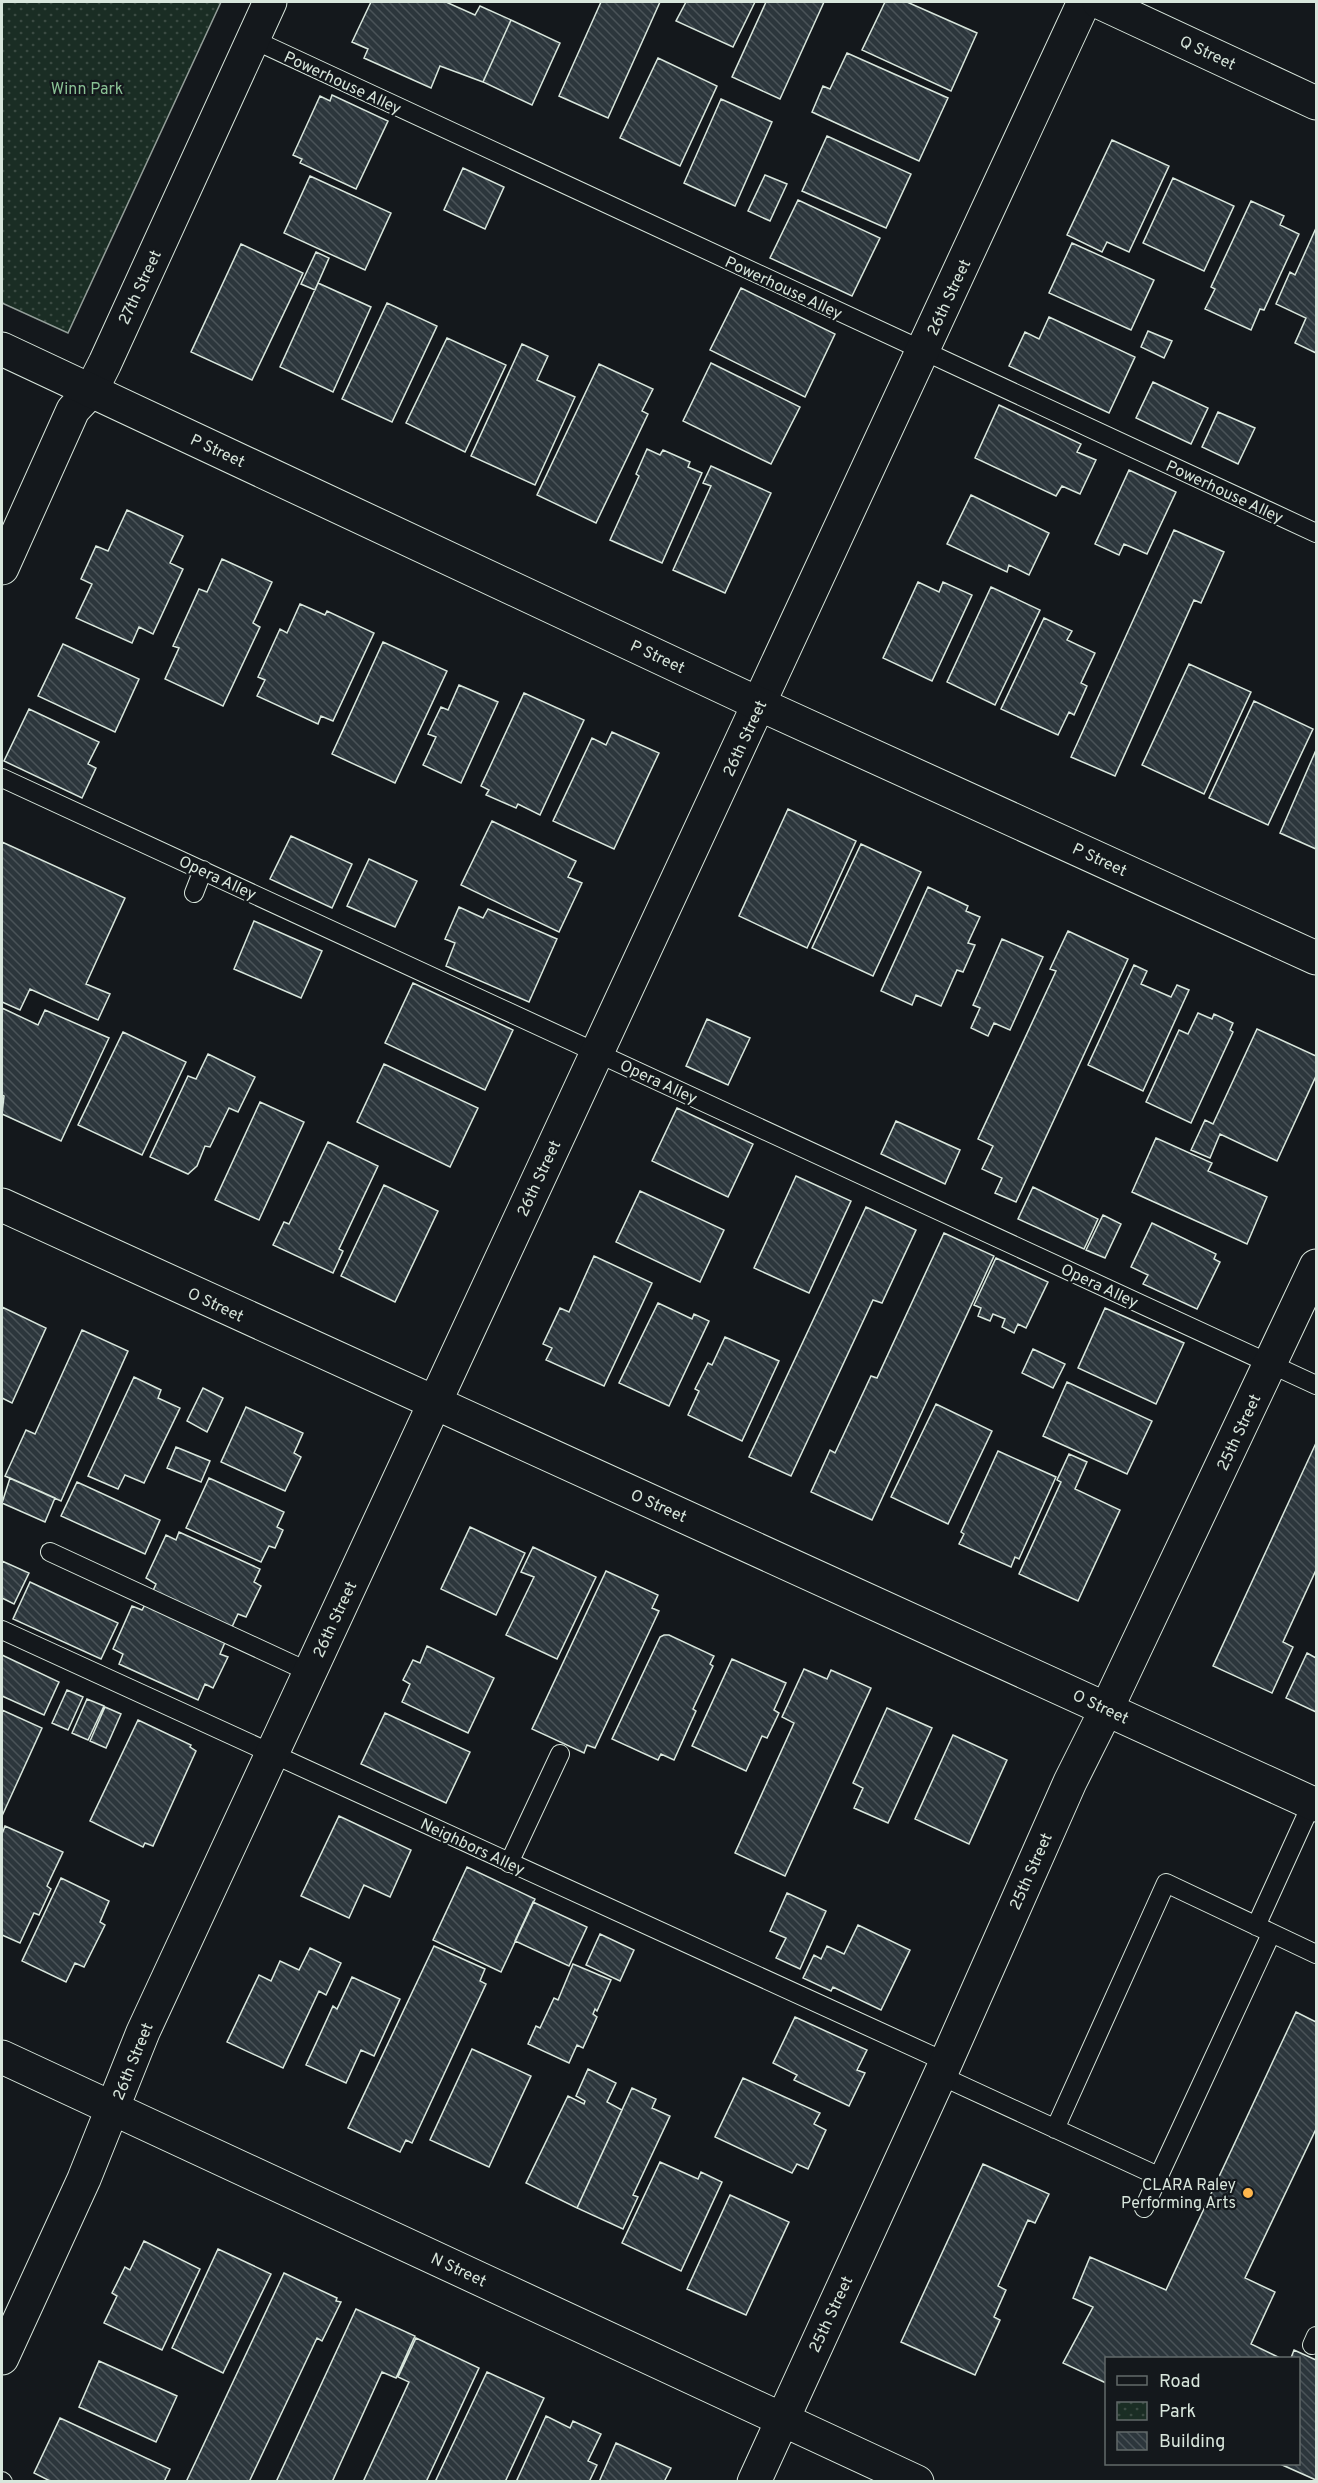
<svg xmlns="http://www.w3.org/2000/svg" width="1318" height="2483" viewBox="0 0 1318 2483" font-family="Overpass,sans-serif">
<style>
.park{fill:url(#park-dots);stroke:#939e99;stroke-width:1.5}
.building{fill:url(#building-back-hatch);stroke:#d8e6dc;stroke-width:1.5}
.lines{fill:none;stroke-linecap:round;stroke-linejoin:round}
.service-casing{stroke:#d8e6dc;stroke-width:20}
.minor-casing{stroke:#d8e6dc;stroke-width:35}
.secondary-casing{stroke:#d8e6dc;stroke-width:35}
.service{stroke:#14181c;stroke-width:18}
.minor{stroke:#14181c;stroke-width:33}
.secondary{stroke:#14181c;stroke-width:33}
.poi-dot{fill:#ffb74d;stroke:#14181c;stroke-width:2}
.labels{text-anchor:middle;stroke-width:4.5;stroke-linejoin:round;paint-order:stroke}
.street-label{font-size:16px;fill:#d8e6dc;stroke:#14181c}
.park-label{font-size:16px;fill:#8ac095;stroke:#14181c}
.poi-label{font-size:16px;fill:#d8e6dc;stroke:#14181c;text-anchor:end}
</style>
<defs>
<pattern id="park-dots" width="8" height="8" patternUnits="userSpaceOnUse" patternTransform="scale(1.5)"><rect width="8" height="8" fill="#1a2d24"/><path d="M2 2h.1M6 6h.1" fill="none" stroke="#3b4b43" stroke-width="1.8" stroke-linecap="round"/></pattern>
<pattern id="building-back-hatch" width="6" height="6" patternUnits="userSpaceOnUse" patternTransform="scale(1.5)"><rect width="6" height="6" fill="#2c363c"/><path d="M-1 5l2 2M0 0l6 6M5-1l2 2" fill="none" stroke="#4a5358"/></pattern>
</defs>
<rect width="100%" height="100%" fill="#14181c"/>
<path class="park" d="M2 2H221L68 333 2 303Z"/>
<path class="building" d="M371 2H446L475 15 480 6 511 20 483 82 440 66 431 88 364 58 368 49 352 42Z
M601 2H660L608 118 559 96Z
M686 2H755L733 47 676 21Z
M766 2H824L780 99 732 77Z
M885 2H907L977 33 951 91 862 50Z
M511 20 560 43 532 105 483 82Z
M847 53 948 98 919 161 812 112 823 86 830 89Z
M658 58 717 86 680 166 620 138Z
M332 95 388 121 356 189 300 163 302 159 293 155 320 96 330 101Z
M721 99 772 122 735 206 684 183Z
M827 136 911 174 886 228 802 191Z
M1112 140 1169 166 1129 252 1107 242 1102 252 1067 235Z
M463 168 504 187 485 229 444 210Z
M765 175 787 184 770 221 748 211Z
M310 176 391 213 365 270 284 233Z
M1173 178 1234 206 1204 271 1143 243Z
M798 200 880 238 852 296 770 258Z
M1251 201 1284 216 1280 225 1299 234 1264 310 1260 309 1251 330 1205 309 1215 289 1211 287Z
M1316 228V353L1295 343 1306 318 1276 304 1290 272 1295 275Z
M1072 243 1154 280 1131 330 1049 293Z
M241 244 303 273 252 380 191 352Z
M316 252 329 258 315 290 301 284Z
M318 283 371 307 333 392 280 367Z
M741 288 835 334 805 397 710 350Z
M387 303 437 326 392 422 342 399Z
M1049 317 1135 357 1109 413 1009 366 1025 332 1039 339Z
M1148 331 1172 341 1164 358 1141 347Z
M447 338 506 365 465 452 406 423Z
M522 344 548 356 537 380 575 397 535 485 471 456Z
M711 363 800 407 771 464 683 421Z
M599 364 653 389 642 411 648 414 596 523 537 495Z
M1153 382 1208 408 1191 444 1136 418Z
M999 405 1081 444 1077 452 1096 460 1080 494 1062 486 1056 496 975 458Z
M1218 412 1255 428 1238 464 1202 447Z
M647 449 660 455 663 450 690 462 688 467 702 473 662 563 610 540 639 476 636 474Z
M711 466 771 493 725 593 673 570 711 486 703 483Z
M1129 470 1176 492 1147 554 1124 544 1119 555 1095 544Z
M971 495 1049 533 1029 575 1009 565 1007 572 947 544Z
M127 510 183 536 170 563 183 569 153 634 139 627 132 643 76 618 92 584 81 579 96 546 108 551Z
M1174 530 1224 552 1201 603 1194 600 1115 776 1071 757Z
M222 559 272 582 253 623 260 627 223 706 165 679 179 648 173 646 199 589 207 592Z
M918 582 939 592 943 582 972 595 932 681 883 658Z
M991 587 1040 610 995 705 947 682Z
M300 604 325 615 327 611 374 633 333 721 321 716 318 724 257 696 265 680 258 677 280 629 287 633Z
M1044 618 1072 631 1067 640 1095 653 1081 683 1087 686 1074 715 1069 712 1058 735 1001 709Z
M383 642 447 671 395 783 332 754Z
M63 644 139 679 115 732 38 696Z
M1189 664 1251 692 1204 794 1142 765Z
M459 685 498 702 461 783 423 765 436 737 428 734 441 707 448 710Z
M524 693 584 720 540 815 518 804 516 808 486 795 489 790 481 786Z
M1254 701 1313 729 1268 825 1209 798Z
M29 709 99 742 88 764 96 768 82 798 4 761Z
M612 732 659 753 614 849 553 821 592 738 606 745Z
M1316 750V849L1280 833Z
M788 809 856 841 807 948 739 916Z
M492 821 576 861 568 877 582 883 559 932 461 885Z
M291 836 352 864 332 908 270 879Z
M2 842 125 898 86 984 110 994 98 1020 30 989 20 1010 2 1002Z
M861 844 921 872 873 976 812 948Z
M369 859 417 881 395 927 347 906Z
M928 887 968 906 966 911 980 917 968 943 975 945 963 972 957 970 941 1006 916 995 912 1005 881 991Z
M459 907 483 918 488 909 557 939 529 1002 446 966 455 943 445 939Z
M254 921 322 951 301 998 234 969Z
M1068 931 1128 959 1016 1202 995 1193 1002 1178 982 1169 993 1146 978 1139 1056 971 1050 969Z
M1002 939 1043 957 1010 1030 994 1023 988 1036 971 1028 980 1008 973 1005Z
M1134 965 1147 971 1141 984 1171 997 1177 985 1189 990 1143 1091 1088 1065Z
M413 983 513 1030 485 1090 385 1043Z
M2 1008 38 1025 45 1010 109 1038 61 1141 2 1114 4 1096 2 1095Z
M1198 1013 1212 1019 1214 1014 1233 1023 1230 1030 1233 1032 1191 1123 1146 1102 1179 1030 1188 1034Z
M707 1019 750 1038 728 1085 686 1066Z
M1257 1029 1316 1056V1076L1277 1161 1220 1134 1210 1158 1191 1150 1205 1120 1213 1124Z
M123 1032 186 1062 142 1155 78 1125Z
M208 1054 255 1077 238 1112 229 1108 210 1147 205 1146 197 1166 188 1174 150 1157 188 1076 196 1079Z
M384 1064 478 1108 450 1167 357 1122Z
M260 1102 304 1122 259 1220 215 1200Z
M677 1108 753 1144 728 1197 652 1161Z
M896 1121 960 1150 945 1184 881 1154Z
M1156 1138 1212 1163 1208 1171 1267 1197 1247 1244 1132 1192Z
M328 1142 378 1166 339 1249 343 1251 333 1273 273 1245 284 1222 289 1224Z
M796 1176 851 1201 809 1293 754 1268Z
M384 1185 438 1211 395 1302 341 1276Z
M1033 1187 1098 1219 1084 1249 1018 1219Z
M640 1191 724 1230 700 1282 616 1242Z
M866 1207 916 1230 882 1303 873 1300 791 1476 749 1457Z
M1103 1215 1121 1224 1105 1258 1086 1250Z
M1152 1223 1216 1254 1214 1259 1220 1262 1197 1309 1143 1284 1148 1275 1131 1267Z
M944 1233 994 1256 872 1520 811 1492 830 1450 835 1453 871 1376 877 1378Z
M594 1256 652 1283 604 1386 546 1360 552 1348 543 1344 560 1308 569 1312Z
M996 1258 1048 1282 1026 1328 1018 1324 1014 1333 1002 1327 1005 1319 993 1314 990 1321 978 1316 981 1308 974 1305Z
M658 1303 692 1319 694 1314 709 1321 669 1406 619 1383Z
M2 1307 46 1328 12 1403 2 1398Z
M1105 1308 1184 1343 1156 1404 1078 1368Z
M82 1330 128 1351 61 1501 5 1476 26 1430 35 1434Z
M725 1337 779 1361 742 1441 688 1415 699 1391 695 1389 708 1363 712 1365Z
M1033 1349 1065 1364 1053 1388 1022 1373Z
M134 1377 161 1390 158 1398 180 1408 144 1483 125 1475 118 1489 88 1476Z
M1067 1382 1152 1421 1127 1474 1043 1436Z
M203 1388 223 1398 207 1432 187 1421Z
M936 1404 992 1431 948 1524 891 1497Z
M246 1407 303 1433 294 1453 301 1457 285 1491 221 1462Z
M1316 1443V1570L1283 1642 1293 1647 1272 1693 1213 1666Z
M176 1447 210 1461 201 1482 167 1468Z
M998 1451 1056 1477 1019 1559 1015 1557 1011 1567 959 1544 964 1534 961 1532Z
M1069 1454 1087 1462 1075 1489 1120 1510 1078 1601 1019 1574 1061 1482 1057 1480Z
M10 1478 55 1498 45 1522 2 1503Z
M209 1478 284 1512 277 1527 283 1530 275 1548 269 1546 261 1562 186 1528Z
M77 1482 160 1520 145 1554 61 1516Z
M470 1527 525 1553 496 1615 441 1589Z
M179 1532 260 1569 254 1582 261 1586 246 1617 238 1614 231 1629 152 1593 156 1584 146 1578 166 1535 176 1540Z
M533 1547 596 1577 557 1659 506 1635 534 1577 521 1572Z
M2 1561 29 1573 14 1604 2 1598Z
M606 1571 658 1595 652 1608 659 1611 595 1748 587 1745 584 1753 532 1729Z
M30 1582 118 1623 101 1659 13 1619Z
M146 1603 226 1640 220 1654 228 1657 213 1688 205 1684 198 1700 119 1664 123 1654 113 1649 132 1606 142 1610Z
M664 1635H669L714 1656 710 1664 713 1666 693 1709 696 1711 674 1760 661 1754 658 1760 612 1739 660 1637Z
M427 1646 494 1678 468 1733 402 1702 410 1684 403 1680 413 1660 420 1663Z
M1307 1653 1316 1658V1712L1286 1698Z
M2 1655 59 1682 44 1715 2 1696Z
M732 1659 786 1683 774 1710 779 1713 767 1738 762 1736 746 1771 692 1746Z
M804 1669 827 1679 831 1670 871 1688 785 1876 735 1853 794 1723 782 1717Z
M67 1690 83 1697 68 1730 52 1723Z
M87 1699 104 1706 88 1740 72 1733Z
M105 1707 121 1714 106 1748 90 1741Z
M887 1708 932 1728 888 1823 854 1808 863 1788 853 1783Z
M2 1710 42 1728 2 1816Z
M385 1713 470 1752 446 1803 361 1764Z
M138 1720 191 1745 190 1747 196 1751 153 1846 145 1843 143 1847 90 1821Z
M953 1735 1007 1760 969 1844 915 1819Z
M339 1816 411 1850 390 1897 364 1885 349 1918 301 1896Z
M5 1826 63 1852 47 1886 51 1889 39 1915 34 1913 20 1943 2 1935V1834Z
M467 1867 535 1899 501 1972 433 1940Z
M61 1878 109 1901 100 1922 105 1925 84 1967 75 1963 66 1982 22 1961Z
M787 1893 826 1911 800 1969 776 1958 786 1938 770 1931Z
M533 1902 587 1927 569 1966 515 1941Z
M858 1925 910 1950 881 2010 833 1987 831 1991 803 1978 814 1955 821 1959 827 1946 844 1954Z
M600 1934 634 1950 620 1981 586 1965Z
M434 1946 485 1969 480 1981 486 1984 412 2143 406 2140 400 2152 348 2128Z
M310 1948 341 1963 326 1995 319 1991 283 2068 227 2042 259 1975 271 1981 280 1961 299 1970Z
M573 1964 611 1980 597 2011 595 2009 593 2014 597 2017 583 2048 577 2045 569 2063 528 2044 536 2026 540 2028 554 1998 558 2000Z
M352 1977 400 1999 374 2056 361 2050 346 2083 306 2065 333 2006 337 2009Z
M1296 2012 1316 2022V2129L1245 2278 1275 2292 1251 2344 1280 2358H1106V2383L1063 2363 1093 2307 1073 2298 1090 2257 1166 2290Z
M795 2017 867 2050 857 2070 865 2073 849 2106 794 2080 797 2075 773 2063Z
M472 2049 531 2076 489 2167 430 2140Z
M588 2069 616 2083 607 2102 622 2110 577 2208 526 2183 568 2096 584 2104 585 2101 576 2096Z
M743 2078 820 2113 814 2124 826 2130 808 2169 797 2164 792 2173 715 2137Z
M632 2088 656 2099 652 2108 670 2116 633 2195 638 2197 623 2229 577 2208Z
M660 2162 698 2179 701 2172 722 2182 681 2271 622 2243Z
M983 2164 1049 2194 1035 2223 1028 2220 998 2286 1006 2290 994 2317 1000 2320 975 2375 901 2342Z
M730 2195 789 2222 746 2315 687 2289Z
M144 2241 200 2269 162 2350 104 2323 117 2296 112 2293 125 2267 130 2270Z
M218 2249 271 2274 223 2373 172 2348Z
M284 2273 337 2298 336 2301 341 2302 322 2341 317 2338 249 2482H186Z
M356 2309 415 2336 396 2378 382 2372 332 2482H276Z
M416 2338 479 2368 426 2482H363L409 2382 398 2377Z
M1294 2350 1316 2360V2480L1280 2464H1298V2358H1291Z
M99 2361 177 2396 156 2442 79 2407Z
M487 2372 544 2398 505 2482H435Z
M546 2416 570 2428 573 2421 601 2434 588 2461 597 2465 589 2482H516Z
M60 2418 170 2469 164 2482H52L34 2473Z
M616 2443 671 2468 664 2482H599Z"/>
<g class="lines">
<g class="service-casing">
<path id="service" d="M252 39 1316 533
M2 778 1316 1385
M194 893 203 870
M50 1552 309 1672
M2 1630 946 2062
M509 1863 560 1754
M1256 1926 1312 1803
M939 2075 1158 2176
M1055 2129 1166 1883 1316 1954
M1144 2208 1271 1934
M1312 2345 1316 2336
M2 2481 3 2482"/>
</g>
<g class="minor-casing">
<path id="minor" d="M2 568 73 410 91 391 105 363 270 2
M2 1205 1316 1805
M2 2057 917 2482
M2 2358 84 2179 143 2032 1084 2
M754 2482 946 2062 1070 1782 1107 1708 1316 1266"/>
</g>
<g class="secondary-casing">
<path id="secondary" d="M1099 2 1316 103
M2 349 759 704 1316 958"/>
</g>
<use href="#service" class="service"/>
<use href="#minor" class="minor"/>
<use href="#secondary" class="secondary"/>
</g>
<circle class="poi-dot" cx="1248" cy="2193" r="6"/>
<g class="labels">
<g class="street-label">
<text transform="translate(1208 52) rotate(25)" y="6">Q Street</text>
<text transform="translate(343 82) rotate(25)" y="6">Powerhouse Alley</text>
<text transform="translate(139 287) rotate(-65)" y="6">27th Street</text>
<text transform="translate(784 287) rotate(25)" y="6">Powerhouse Alley</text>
<text transform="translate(948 297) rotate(-65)" y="6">26th Street</text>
<text transform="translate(218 450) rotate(25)" y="6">P Street</text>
<text transform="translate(1225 491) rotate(25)" y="6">Powerhouse Alley</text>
<text transform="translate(658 656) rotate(25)" y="6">P Street</text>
<text transform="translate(744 738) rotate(-65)" y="6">26th Street</text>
<text transform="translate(1100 859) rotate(25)" y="6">P Street</text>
<text transform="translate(218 877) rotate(25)" y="6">Opera Alley</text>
<text transform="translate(659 1081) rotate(25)" y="6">Opera Alley</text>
<text transform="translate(538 1178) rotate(-65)" y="6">26th Street</text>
<text transform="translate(1100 1285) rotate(25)" y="6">Opera Alley</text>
<text transform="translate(216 1304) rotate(25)" y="6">O Street</text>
<text transform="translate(1238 1432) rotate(-65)" y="6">25th Street</text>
<text transform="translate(659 1505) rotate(24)" y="6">O Street</text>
<text transform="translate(334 1619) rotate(-65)" y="6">26th Street</text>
<text transform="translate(1101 1706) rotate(25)" y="6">O Street</text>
<text transform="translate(473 1846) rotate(25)" y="6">Neighbors Alley</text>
<text transform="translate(1030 1871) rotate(-66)" y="6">25th Street</text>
<text transform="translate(132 2061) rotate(-68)" y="6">26th Street</text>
<text transform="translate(459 2269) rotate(25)" y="6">N Street</text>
<text transform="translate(830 2314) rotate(-65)" y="6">25th Street</text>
</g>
<g class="park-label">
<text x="87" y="94">Winn Park</text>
</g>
<g class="poi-label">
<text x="1236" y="2190">CLARA Raley<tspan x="1236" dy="18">Performing Arts</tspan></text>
</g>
</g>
<rect width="1318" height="2483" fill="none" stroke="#d8e6dc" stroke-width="6"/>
<rect x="1105" y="2357" width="195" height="108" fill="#14181c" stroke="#626a69" stroke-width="1.5"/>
<rect x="1117" y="2376" width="30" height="9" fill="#14181c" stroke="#626a69" stroke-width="1.5"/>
<text x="1159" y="2387" font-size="18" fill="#d8e6dc">Road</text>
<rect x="1117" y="2402" width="30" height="18" fill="url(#park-dots)" stroke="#626a69" stroke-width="1.5"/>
<text x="1159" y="2417" font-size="18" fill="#d8e6dc">Park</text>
<rect x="1117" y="2432" width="30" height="18" fill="url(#building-back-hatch)" stroke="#626a69" stroke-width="1.5"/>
<text x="1159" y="2447" font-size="18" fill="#d8e6dc">Building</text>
</svg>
